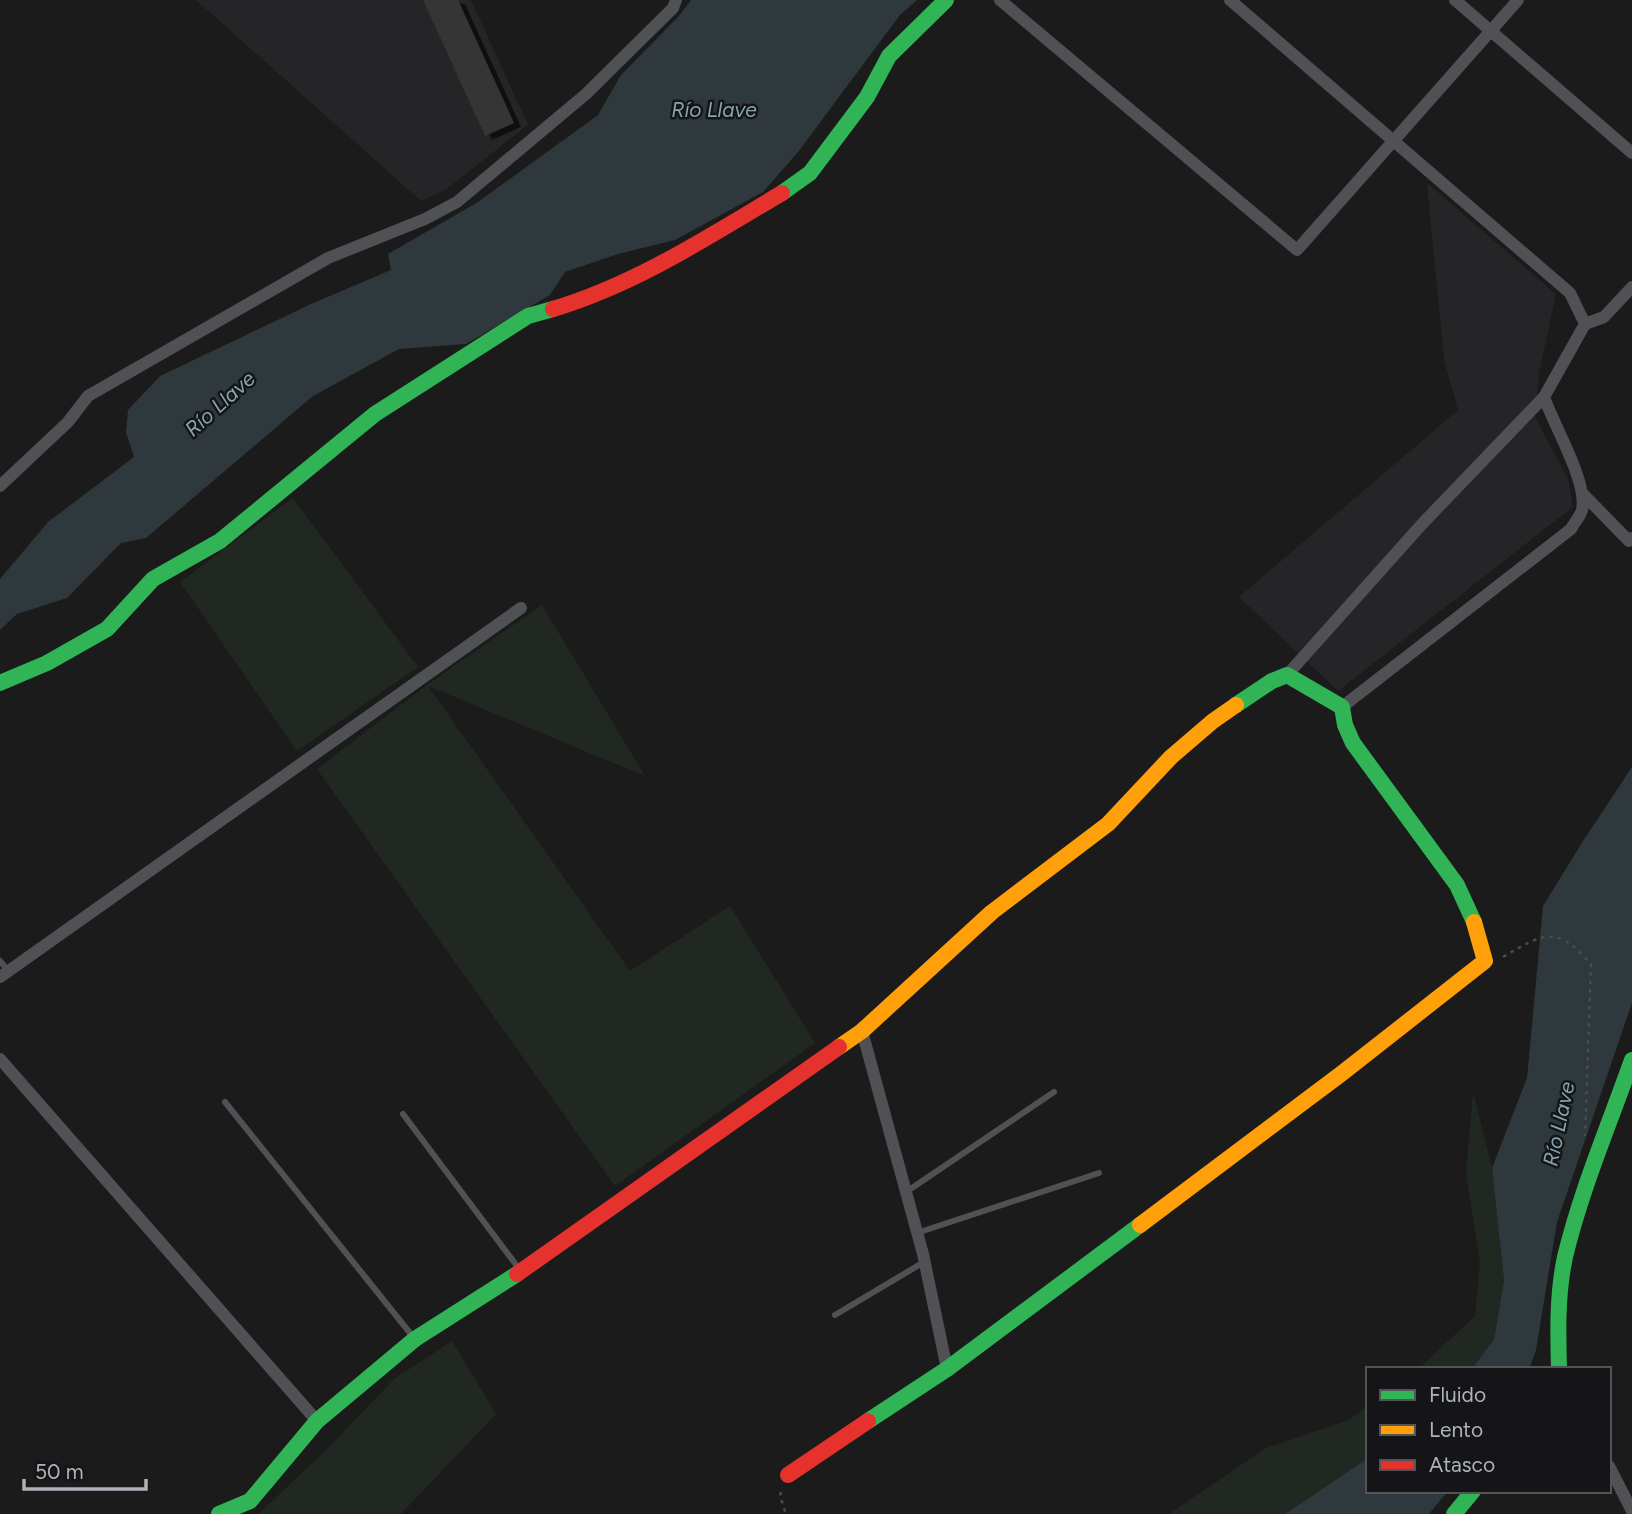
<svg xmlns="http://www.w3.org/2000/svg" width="1632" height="1514" viewBox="0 0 1632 1514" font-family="Figtree,sans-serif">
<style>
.built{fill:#252527}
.green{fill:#212821}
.water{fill:#2e383d}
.building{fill:#343435;filter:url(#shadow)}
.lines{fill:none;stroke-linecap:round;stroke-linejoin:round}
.path{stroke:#4b4c4f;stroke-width:2.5;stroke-dasharray:3.5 5;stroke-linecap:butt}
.lane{stroke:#4f5154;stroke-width:6}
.street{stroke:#4f5154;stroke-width:12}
.fast{stroke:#30b455;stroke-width:16}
.slow{stroke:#ff9f0a;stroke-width:16}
.jam{stroke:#e5322d;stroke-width:16}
.labels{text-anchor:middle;stroke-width:5;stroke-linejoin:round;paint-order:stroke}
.water-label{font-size:21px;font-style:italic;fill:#85a4b4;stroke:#151517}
</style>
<defs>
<filter id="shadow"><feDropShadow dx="7" dy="4" stdDeviation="0" flood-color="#0009"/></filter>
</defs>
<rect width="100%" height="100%" fill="#1b1b1b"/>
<path class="built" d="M196 0H471L528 125 445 190 421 201Z
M1427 183 1556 294 1539 373 1535 417 1568 479 1573 507 1338 691 1239 597 1458 410 1444 360Z"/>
<path class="green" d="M293 498 418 667 297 751 180 582Z
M542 605 645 776 428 686 630 971 730 906 815 1043 615 1186 317 769 427 685Z
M1473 1092 1492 1168 1504 1281 1494 1339 1472 1369H1418L1475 1316 1480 1263 1466 1173Z
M452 1341 496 1414 401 1514H258L324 1452 394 1379Z
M1368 1406V1458L1285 1514H1169L1266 1448 1349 1420Z"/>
<path class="water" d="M691 0H917L900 15 798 152 763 192 675 240 618 254 565 272 550 295 466 344 399 349 313 396 146 538 121 543 67 598 17 614 0 630V579L48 522 134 457 126 432 128 410 160 376 311 304 391 270 388 254 478 202 598 115 621 75 679 16Z
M1632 767V1003L1557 1222 1536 1350 1529 1369H1472L1494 1339 1504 1281 1492 1168 1527 1078 1543 906 1583 841Z
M1368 1458V1491H1448L1429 1514H1285Z"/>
<path class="building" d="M423 0H458L514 123 485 136Z"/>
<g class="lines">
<path class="path" d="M1503 957C1543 933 1558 925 1591 964L1585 1136
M781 1492 780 1496 786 1514"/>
<path class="lane" d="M0 961 9 972
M225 1102 414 1338
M403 1114 520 1270
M906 1192 1054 1092
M917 1233 1099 1173
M835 1315 924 1262"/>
<path class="street" d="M1000 0 1297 250 1518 0
M1230 0 1570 293 1585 324
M1455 0 1632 153
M0 486 68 422 88 396 328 258 425 219 457 202 586 94 673 8 676 0
M1582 493 1629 541 1632 538
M1287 675 1423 523 1544 397
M1342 707 1571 529C1574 523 1580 517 1582 510 1588 482 1554 426 1544 397L1585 324 1604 317 1632 287
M0 977 521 608
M862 1031 923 1254 947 1369
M0 1059 317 1421
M1609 1466 1632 1511"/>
<path class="fast" d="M782 193 810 173 867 97 889 56 946 0
M0 683 47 663 107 629 153 579 220 541 375 414 528 316 553 309
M1236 705 1272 681 1287 675 1342 707 1345 725 1353 743 1457 885 1474 922
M1559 1369C1558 1332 1557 1294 1565 1257 1581 1190 1609 1125 1632 1060
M868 1421 947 1369 1140 1225
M219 1514 250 1501 317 1421 415 1339 517 1274
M1454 1514 1473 1491"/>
<path class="slow" d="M839 1047 862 1031 992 912 1108 824 1171 757 1213 721 1236 705
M1140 1225 1341 1074 1485 961 1474 922"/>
<path class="jam" d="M553 309C636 284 708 237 782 193
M517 1274 839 1047
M788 1475 868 1421"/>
</g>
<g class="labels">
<g class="water-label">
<text x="714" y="117">Río Llave</text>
<text transform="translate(220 404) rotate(-42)" y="7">Río Llave</text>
<text transform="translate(1559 1124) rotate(-78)" y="7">Río Llave</text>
</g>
</g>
<rect x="1366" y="1367" width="245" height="126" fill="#151517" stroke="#525459" stroke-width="2"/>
<rect x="1380" y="1390" width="35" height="10" fill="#30b455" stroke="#525459" stroke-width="2"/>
<text x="1429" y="1402" font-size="21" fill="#adb3bb">Fluido</text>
<rect x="1380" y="1425" width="35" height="10" fill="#ff9f0a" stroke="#525459" stroke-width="2"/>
<text x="1429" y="1437" font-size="21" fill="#adb3bb">Lento</text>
<rect x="1380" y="1460" width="35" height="10" fill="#e5322d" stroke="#525459" stroke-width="2"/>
<text x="1429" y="1472" font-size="21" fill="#adb3bb">Atasco</text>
<path d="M24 1479v10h122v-10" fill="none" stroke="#adb3bb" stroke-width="3.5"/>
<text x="35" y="1479" font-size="21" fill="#adb3bb" stroke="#151517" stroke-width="5" paint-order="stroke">50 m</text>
</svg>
